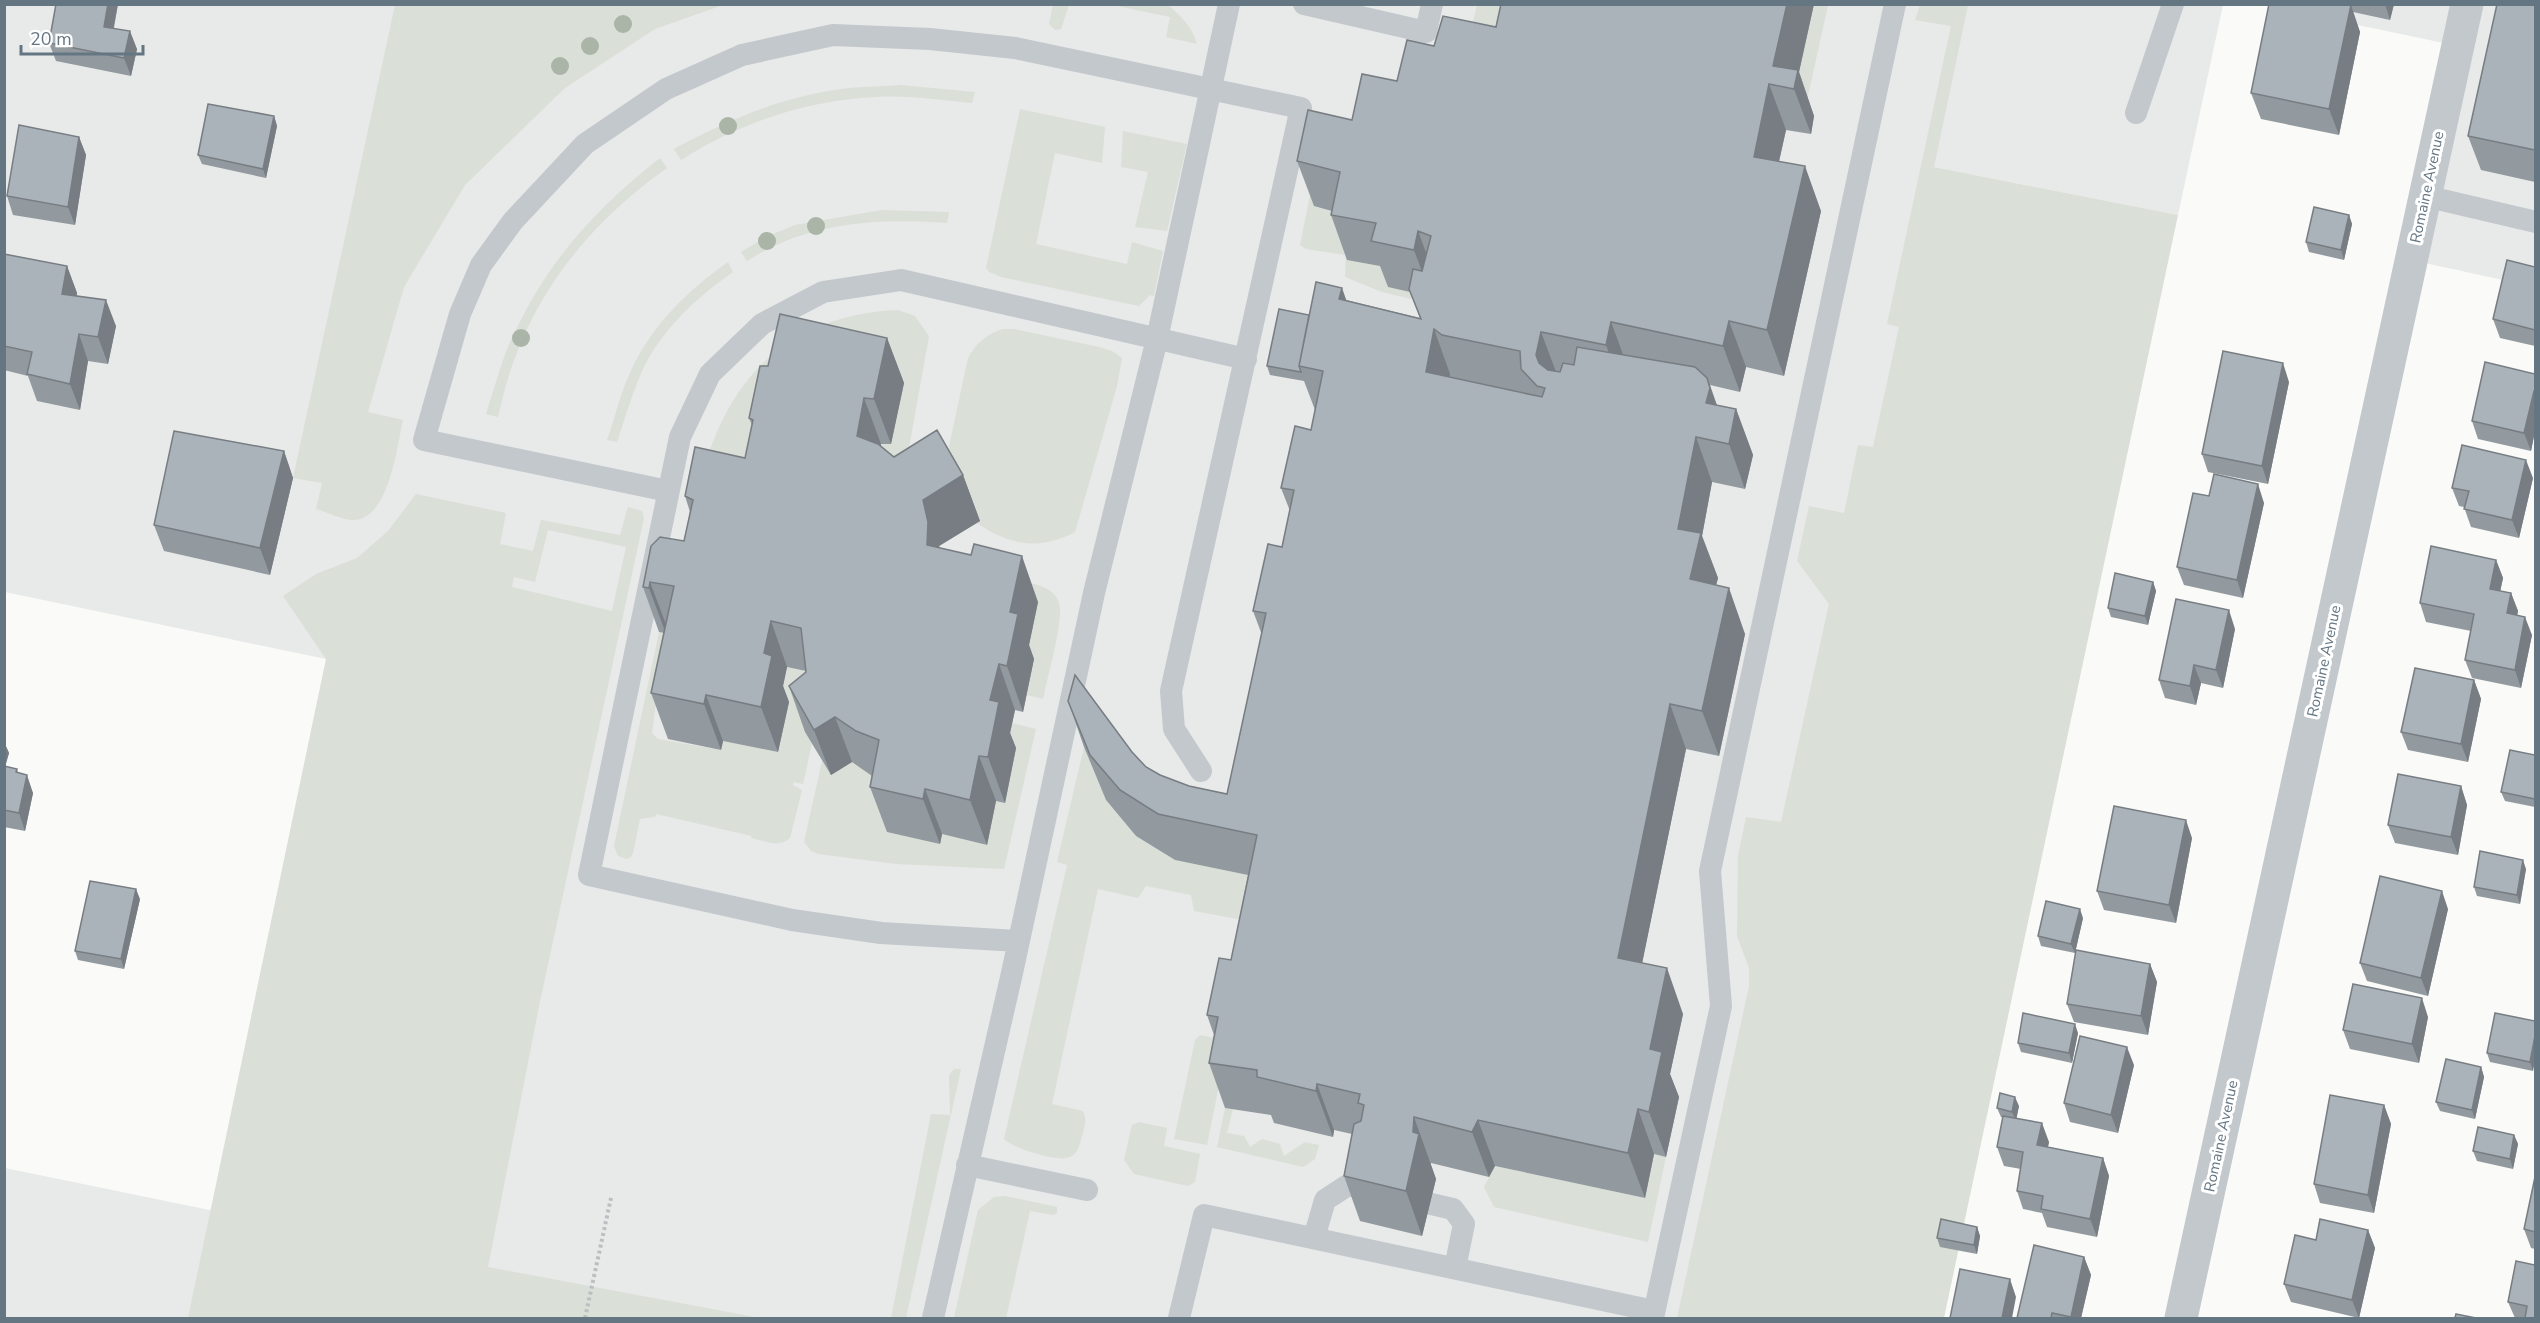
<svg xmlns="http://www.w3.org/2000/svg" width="2540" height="1323" viewBox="0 0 2540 1323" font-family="'Nunito Sans',sans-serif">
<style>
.built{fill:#e8e9e9}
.green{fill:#dadfd7;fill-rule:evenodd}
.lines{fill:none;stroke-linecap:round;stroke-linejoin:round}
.path{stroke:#bbbfc2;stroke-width:4;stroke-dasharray:3 3;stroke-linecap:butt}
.lane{stroke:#c3c8cc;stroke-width:22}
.street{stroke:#c3c8cc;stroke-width:33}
.tree{fill:#aab4a7}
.wall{fill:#929a9f}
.shaded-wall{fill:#777d82}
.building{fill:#aab3b9;stroke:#777d82;stroke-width:1.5;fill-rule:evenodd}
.labels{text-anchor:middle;stroke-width:6;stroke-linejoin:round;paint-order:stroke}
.street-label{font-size:15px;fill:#657683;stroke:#fff}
</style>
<rect width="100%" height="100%" fill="#fafaf8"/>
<path class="built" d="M5 5H2223L2178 215 1934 167 1830 652 1708 1318H5V1168L487 1267 541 997 326 659 5 592Z
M2262 5H2535V287L2411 260 2458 46Z"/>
<path class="green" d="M395 5H723L655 29 565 88 465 185 404 287 368 412 403 420C397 446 389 520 353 520 342 520 327 512 316 509L322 483 293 478Z
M1053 5H1069L1061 29 1055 30 1049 24Z
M1113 5H1168C1181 16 1192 26 1197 44L1166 37 1170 17Z
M1477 5H1527L1466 51Z
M1814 5H1828L1804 114 1790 112Z
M1920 5H1968L1934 167 2178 215 1944 1318H1677L1749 986V968L1737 936 1738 856 1746 817 1781 822 1829 604 1797 561 1809 506 1844 513 1858 445 1873 447 1899 327 1887 324 1951 26 1915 20Z
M900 85 975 92 972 103C940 100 908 95 876 97 807 100 739 123 681 160L674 149C723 122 779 98 835 90 856 86 879 87 900 85Z
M1020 109 1105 127 1102 163 1055 153 1036 244 1127 264 1132 242 1163 251 1154 296 1150 295 1139 306 1001 277 989 272 986 268Z
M1123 131 1187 144 1167 231 1135 227 1148 172 1121 167Z
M1320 145 1357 217 1392 268 1413 292 1411 299 1382 292 1345 277 1346 255 1306 249 1300 245Z
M660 158 667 168C600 215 545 278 516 355 508 375 503 396 498 417L486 414C493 392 499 370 507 349 543 267 590 213 660 158Z
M882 210 949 212 947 223C877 218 807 222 747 261L741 252 768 236 795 225Z
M728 262 733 272C697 297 661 330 642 371 632 394 625 418 617 442L607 440C615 418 620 394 630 373 650 327 687 291 728 262Z
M898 310 915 316 929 336 907 459 874 481 881 444H891L904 383 766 463H706C734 368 799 314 898 310Z
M1003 329H1014L1099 347 1112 351 1122 358 1117 386 1075 532C1039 551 1009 545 977 523L980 520 947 456 968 358C976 343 987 334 1003 329Z
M416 494 506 513 500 544 533 551 541 520 620 535 628 507 642 511 644 518 541 997 488 1267 760 1318H188L326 659 283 596 316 574 357 558 388 531ZM548 530 626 547 612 611 512 587 514 577 535 582Z
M939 546C955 557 972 570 990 576 1013 584 1062 577 1060 613 1059 639 1048 673 1043 699L1027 695 1034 660 945 568Z
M659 632 666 634 662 691 656 703 652 733 658 739 721 750 723 741 778 752 789 702 780 699 787 667 817 673 805 732 812 743 803 784 794 782 793 785 802 790 790 838C779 848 765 841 751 838L752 836 656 814 655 817 640 819 633 853 630 858 626 859 618 856 614 846Z
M1012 723 1036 729 1004 869 896 864 818 854 811 851 804 842 822 761 831 775 852 762 873 776 939 844 942 834 986 845 996 801 1005 802 1015 748 1007 745Z
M1084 747 1106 800 1136 836 1175 860 1273 880 1243 920 1194 911 1191 895 1146 886 1138 898 1098 889 1052 1104 1083 1111C1087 1120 1085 1124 1083 1133 1080 1142 1079 1153 1070 1157 1058 1163 1013 1148 1004 1139L1067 865 1057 862Z
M1200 1035 1228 1041 1207 1145 1174 1139 1195 1040Z
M954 1069H961L906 1318H891L931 1114 950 1115 949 1075Z
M1225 1108 1233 1109 1227 1133 1244 1136 1250 1147 1262 1139 1280 1144 1284 1156 1305 1142 1319 1145 1315 1159 1303 1167 1217 1147Z
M1139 1122 1167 1128 1164 1146 1200 1154 1195 1182 1188 1186 1134 1174 1124 1160 1132 1125Z
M1654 1154 1666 1157 1648 1242 1494 1207 1484 1187 1495 1166 1645 1198Z
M1005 1196 1057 1207V1213L1053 1215 1030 1211 1006 1318H954L978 1210 994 1197Z"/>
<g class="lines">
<path class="path" d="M585 1318 611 1198"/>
<path class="lane" d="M1304 4 1426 32 1432 4
M2136 113 2173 4
M2425 196 2536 222
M668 491 424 440 460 314 481 265 513 221 585 144 666 89 742 55 833 35 930 39 1015 48 1301 108 1171 691 1174 729 1201 771
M1019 941 881 933 792 920 589 875 680 437 710 374 762 324 823 292 901 280 1246 359
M967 1165 1087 1190
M1314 1238 1325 1200 1348 1185 1453 1209 1464 1224 1455 1268
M933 1318 1012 973 1094 593 1157 339 1229 4
M1179 1318 1204 1215 1654 1311
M1653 1318 1721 1006 1710 871 1895 4"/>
<path class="street" d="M2181 1318 2467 4"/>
</g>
<g class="tree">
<circle cx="623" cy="24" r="9"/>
<circle cx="590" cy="46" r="9"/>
<circle cx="560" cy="66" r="9"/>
<circle cx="728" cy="126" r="9"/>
<circle cx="816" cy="226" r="9"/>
<circle cx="767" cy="241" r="9"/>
<circle cx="521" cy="338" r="9"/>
</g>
<path class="wall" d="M56 4H118L114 28 137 49 131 76 56 61 49 43Z
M1501 4H1814L1799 72 1814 116 1811 134 1786 130 1779 161 1821 211 1784 376 1746 367 1740 392 1710 385 1717 405 1736 409 1753 455 1745 489 1712 482 1702 536 1718 578 1716 585 1745 634 1719 756 1686 749 1642 963 1683 1014 1670 1074 1679 1097 1666 1157 1654 1154 1645 1198 1495 1166 1489 1177 1431 1163V1165L1436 1179 1422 1236 1360 1221 1344 1176 1352 1134 1334 1130 1333 1137 1274 1123 1271 1115 1225 1108 1209 1063 1214 1035 1207 1015 1231 960 1248 875 1175 860 1136 836 1106 800 1084 747 1068 701 1132 752 1146 767 1160 775 1189 786 1227 794 1262 635 1253 611 1282 547 1290 511 1281 488 1311 430 1315 410 1304 381 1270 375 1267 366 1309 315 1346 300 1420 318 1410 292 1388 287 1380 266 1347 260 1331 215 1332 211 1314 206 1297 161 1352 120 1397 81 1434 46 1496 27Z
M2269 4H2394L2390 20 2353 12 2360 32 2339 135 2261 119 2251 93Z
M2535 4V182L2481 170 2468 136Z
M274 116 277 126 266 178 202 164 198 155Z
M79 137 86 155 75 225 13 215 7 196Z
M2349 215 2352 224 2344 260 2309 252 2306 242Z
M4 254 67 266 77 293V296L116 326 108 364 88 361 80 410 37 401 28 376 4 370Z
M2535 267V346L2500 338 2493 319Z
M887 338 904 383 891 444H881V446L894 457 963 475 980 521 939 546 940 548 1038 602 1029 645 1034 659 1023 712 1015 710 1010 733 1016 748 1005 803 996 801 987 845 942 834 940 844 887 832 870 787 872 776 852 762 831 775 805 732 789 686 806 672V671L787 667 783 686 789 702 778 752 723 741 721 750 668 739 651 693 664 633 659 632 643 587 684 541 690 512 685 496 745 458 752 425 749 418 768 366Z
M2535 374V431L2531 451 2478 439 2472 421Z
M2289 382 2268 484 2208 472 2202 454Z
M284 451 293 478 270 575 164 551 154 525Z
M2533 478 2519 538 2471 527 2464 507 2459 506 2452 488Z
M2209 496 2264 503 2243 598 2184 585 2177 567Z
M2496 560 2503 578 2500 591 2511 593 2518 611 2517 615 2532 635 2521 688 2472 678 2465 660 2471 631 2426 622 2420 603Z
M2153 582 2156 591 2148 625 2111 617 2108 608Z
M2235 629 2223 688 2201 683 2196 705 2165 698 2159 680Z
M2474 680 2481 699 2468 762 2408 750 2401 732Z
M4 742 9 753 5 767 17 769 18 773 33 793 25 831 4 827Z
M2535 755V807L2505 801 2501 792Z
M2461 786 2467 805 2458 855 2395 843 2388 825Z
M2192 838 2176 923 2104 910 2097 891Z
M2526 869 2520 904 2477 896 2474 887Z
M140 899 124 969 78 960 75 951Z
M2448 909 2428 996 2367 981 2360 963Z
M2083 918 2075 953 2041 946 2038 936Z
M2150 964 2157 982 2148 1035 2074 1022 2067 1004Z
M2428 1017 2419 1063 2350 1049 2343 1030Z
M2535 1021 2533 1071 2490 1062 2487 1053Z
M2078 1033 2072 1063 2021 1052 2018 1043Z
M2134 1065 2118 1133 2070 1122 2064 1103Z
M2481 1067 2484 1077 2475 1119 2440 1111 2436 1102Z
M2384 1105 2391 1124 2374 1213 2320 1203 2314 1184Z
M2019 1106 2016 1119 2049 1142 2048 1147 2103 1158 2109 1176 2097 1237 2047 1227 2042 1213 2023 1209 2017 1191 2021 1169 2004 1166 1997 1147 2003 1118 2001 1117 1997 1108Z
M2514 1135 2518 1144 2513 1169 2477 1161 2473 1151Z
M2535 1177V1249L2531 1248 2524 1229Z
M1977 1227 1980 1236 1977 1254 1940 1247 1937 1238Z
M2368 1230 2375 1248 2359 1318 2291 1302 2284 1284 2316 1240Z
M2084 1257 2091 1275 2081 1318H2017Z
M2535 1265V1318H2515L2508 1302Z"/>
<path class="shaded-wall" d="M108 4H118L110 45 104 27Z
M1787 4H1814L1799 72 1814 116 1811 134 1794 89 1773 66Z
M2385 4H2394L2390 20Z
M2351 5 2360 32 2339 135 2329 109Z
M130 31 137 49 131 76 124 58Z
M1769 84 1786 130 1770 202 1754 157Z
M274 116 277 126 266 178 263 169Z
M79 137 86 155 75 225 68 207Z
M1805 166 1821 211 1784 376 1767 330Z
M2349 215 2352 224 2344 260 2341 250Z
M1418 231 1435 277 1431 296 1414 250Z
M67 266 77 293 72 320 62 294Z
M1342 288 1358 333 1339 299Z
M106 300 116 326 108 364 98 337Z
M1729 321 1746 367 1740 392 1723 346Z
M1611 322 1628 368 1622 390 1606 345Z
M1434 329 1450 374 1442 417 1426 372Z
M1541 332 1558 377 1553 401 1536 355Z
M79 334 88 361 80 410 70 384Z
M887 338 904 383 891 444 874 399Z
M2283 363 2289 382 2268 484 2262 466Z
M1707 378 1723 423 1706 403Z
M2534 391 2535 394V431L2531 451 2524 433Z
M864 398 881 444 874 481 857 436Z
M1736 409 1753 455 1745 489 1729 444Z
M1696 437 1712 482 1702 536 1718 578 1706 624 1690 579 1678 529Z
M284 451 293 478 270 575 260 548Z
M2526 460 2533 478 2519 538 2512 520Z
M963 475 980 521 939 546 945 568 927 545 923 500Z
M2258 484 2264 503 2243 598 2237 580Z
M1022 556 1038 602 1029 645 1034 659 1023 712 1007 666 1010 612Z
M2496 560 2503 578 2497 607 2490 589Z
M650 582 667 627 666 634 649 588Z
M2153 582 2156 591 2148 625 2145 616Z
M1729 588 1745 634 1719 756 1702 711Z
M2511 593 2518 611 2514 631 2507 613Z
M2229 610 2235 629 2223 688 2216 670Z
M2525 617 2532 635 2521 688 2515 670Z
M771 621 787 667 783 686 789 702 778 752 761 707 764 653Z
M999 664 1015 710 1010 733 1016 748 1005 803 988 757 990 700Z
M2194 665 2201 683 2196 705 2190 686Z
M2474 680 2481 699 2468 762 2461 744Z
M706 695 723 741 721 750 704 704Z
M1670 704 1686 749 1634 1003 1618 958Z
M835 717 852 762 831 775 814 730Z
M4 742 9 753 4 770Z
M979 756 996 801 987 845 970 800Z
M27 775 33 793 25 831 19 813Z
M2461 786 2467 805 2458 855 2451 837Z
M925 789 942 834 940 844 923 799Z
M2186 820 2192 838 2176 923 2169 905Z
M2523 860 2526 869 2520 904 2517 895Z
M136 889 140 899 124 969 121 959Z
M2442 891 2448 909 2428 996 2421 978Z
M2080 909 2083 918 2075 953 2071 944Z
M2150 964 2157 982 2148 1035 2141 1016Z
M1667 968 1683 1014 1670 1074 1679 1097 1666 1157 1649 1112 1650 1049Z
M2422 998 2428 1017 2419 1063 2412 1044Z
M2075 1024 2078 1033 2072 1063 2069 1053Z
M2535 1036V1061L2533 1071 2530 1062Z
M2127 1047 2134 1065 2118 1133 2111 1115Z
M2481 1067 2484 1077 2475 1119 2472 1110Z
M1317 1084 1334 1130 1333 1137 1316 1091Z
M2015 1097 2019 1106 2016 1121 2012 1112Z
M2384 1105 2391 1124 2374 1213 2368 1195Z
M1638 1109 1654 1154 1645 1198 1628 1153Z
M1414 1117 1436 1179 1422 1236 1406 1191Z
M1478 1120 1495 1166 1489 1177 1472 1132Z
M2042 1123 2049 1142 2044 1163 2037 1145Z
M2514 1135 2518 1144 2513 1169 2510 1159Z
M2103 1158 2109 1176 2097 1237 2090 1219Z
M1977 1227 1980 1236 1977 1254 1974 1245Z
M2368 1230 2375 1248 2359 1318 2352 1300Z
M2084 1257 2091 1275 2081 1318H2072L2071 1317Z
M2010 1279 2016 1297 2012 1318H2002Z"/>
<path class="building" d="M56 4H108L104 27 130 31 124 58 49 43Z
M1501 4H1787L1773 66 1798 70 1794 89 1769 84 1754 157 1805 166 1767 330 1729 321 1723 346 1611 322 1606 345 1541 332 1536 355 1539 363 1548 370 1560 372 1563 363 1574 365 1577 347 1695 367 1707 378 1710 388 1706 403 1736 409 1729 444 1696 437 1678 529 1701 533 1690 579 1729 588 1702 711 1670 704 1618 958 1667 968 1650 1049 1662 1052 1649 1112 1638 1109 1628 1153 1478 1120 1472 1132 1414 1117 1413 1132 1419 1134 1406 1191 1344 1176 1354 1124 1361 1121 1364 1105 1358 1103 1360 1094 1317 1084 1316 1091 1257 1077V1070L1209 1063 1218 1017 1207 1015 1219 958 1231 960 1257 835 1158 814 1120 790 1090 755 1068 701 1075 675 1132 752 1146 767 1160 775 1189 786 1227 794 1266 613 1253 611 1268 544 1282 547 1294 490 1281 488 1295 426 1311 430 1323 371 1299 366 1316 282 1342 288 1339 299 1421 319 1409 289 1413 269 1422 271 1431 236 1418 231 1414 250 1371 241 1376 223 1331 215 1340 172 1297 161 1308 110 1352 120 1362 74 1397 81 1407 40 1434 46 1443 16 1496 27ZM1434 329 1442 335 1520 351 1521 369 1537 386 1545 388 1542 397 1426 372Z
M2269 4 2351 5 2329 109 2251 93Z
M2497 4H2535V150L2468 136Z
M208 104 274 116 263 169 198 155Z
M19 125 79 137 68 207 7 196Z
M2314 207 2349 215 2341 250 2306 242Z
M4 254 67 266 62 294 106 300 98 337 79 334 70 384 27 374 32 352 4 346Z
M2507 260 2535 267V330L2493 319Z
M1279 309 1309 315 1299 366 1301 372 1267 366Z
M780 314 887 338 874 399 864 398 857 436 878 444 894 457 937 430 963 475 923 500 928 522 927 545 971 555 974 544 1022 556 1010 612 1018 614 1007 666 999 664 990 700 999 702 988 757 979 756 970 800 925 789 923 799 870 787 879 740 856 731 835 717 814 730 789 686 806 672 801 628 771 621 764 653 772 656 761 707 706 695 704 704 651 693 674 586 650 582 649 588 643 587 651 546 660 537 684 541 693 500 685 496 695 447 745 458 753 420 749 418 760 366H768Z
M2223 351 2283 363 2262 466 2202 454Z
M2485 362 2535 374V391H2534L2524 433 2472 421Z
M174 431 284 451 260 548 154 525Z
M2462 445 2526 460 2512 520 2464 509 2469 491 2452 488Z
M2214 474 2258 484 2237 580 2177 567 2193 493 2209 496Z
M2431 546 2496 560 2490 589 2511 593 2507 613 2525 617 2515 670 2465 660 2474 614 2420 603Z
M2115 573 2153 582 2145 616 2108 608Z
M2176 599 2229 610 2216 670 2194 665 2190 686 2159 680Z
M2415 668 2474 680 2461 744 2401 732Z
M2510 750 2535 755V799L2501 792Z
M4 766 17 769 16 772 27 775 19 813 4 810Z
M2398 774 2461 786 2451 837 2388 825Z
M2114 806 2186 820 2169 905 2097 891Z
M2480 851 2523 860 2517 895 2474 887Z
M2380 876 2442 891 2421 978 2360 963Z
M90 881 136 889 121 959 75 951Z
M2046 901 2080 909 2071 944 2038 936Z
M2076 950 2150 964 2141 1016 2067 1004Z
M2353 984 2422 998 2412 1044 2343 1030Z
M2023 1013 2075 1024 2069 1053 2018 1043Z
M2495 1013 2535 1021V1036L2530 1062 2487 1053Z
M2080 1036 2127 1047 2111 1115 2064 1103Z
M2446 1059 2481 1067 2472 1110 2436 1102Z
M2000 1093 2015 1097 2012 1112 1997 1108Z
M2330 1095 2384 1105 2368 1195 2314 1184Z
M2003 1116 2042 1123 2037 1145 2103 1158 2090 1219 2041 1209 2043 1196 2017 1191 2023 1152 1997 1147Z
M2478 1127 2514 1135 2510 1159 2473 1151Z
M2535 1177V1232L2524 1229Z
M1941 1219 1977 1227 1974 1245 1937 1238Z
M2320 1219 2368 1230 2352 1300 2284 1284 2295 1235 2316 1240Z
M2034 1245 2084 1257 2071 1317 2052 1313 2051 1318H2017Z
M2516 1261 2535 1265V1318H2525L2527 1306 2508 1302Z
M1960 1269 2010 1279 2002 1318H1950Z
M2456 1314 2476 1318H2455Z"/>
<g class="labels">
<g class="street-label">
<text transform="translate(2427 187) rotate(-78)" y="5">Romaine Avenue</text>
<text transform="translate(2324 661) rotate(-78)" y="5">Romaine Avenue</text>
<text transform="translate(2221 1136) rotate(-78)" y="5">Romaine Avenue</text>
</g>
</g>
<rect width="2540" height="1323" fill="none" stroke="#657683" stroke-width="12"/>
<path d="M21 45v9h122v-9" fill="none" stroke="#657683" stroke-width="3"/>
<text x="30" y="45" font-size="18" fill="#657683" stroke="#ffffff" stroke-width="4.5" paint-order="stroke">20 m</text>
</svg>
